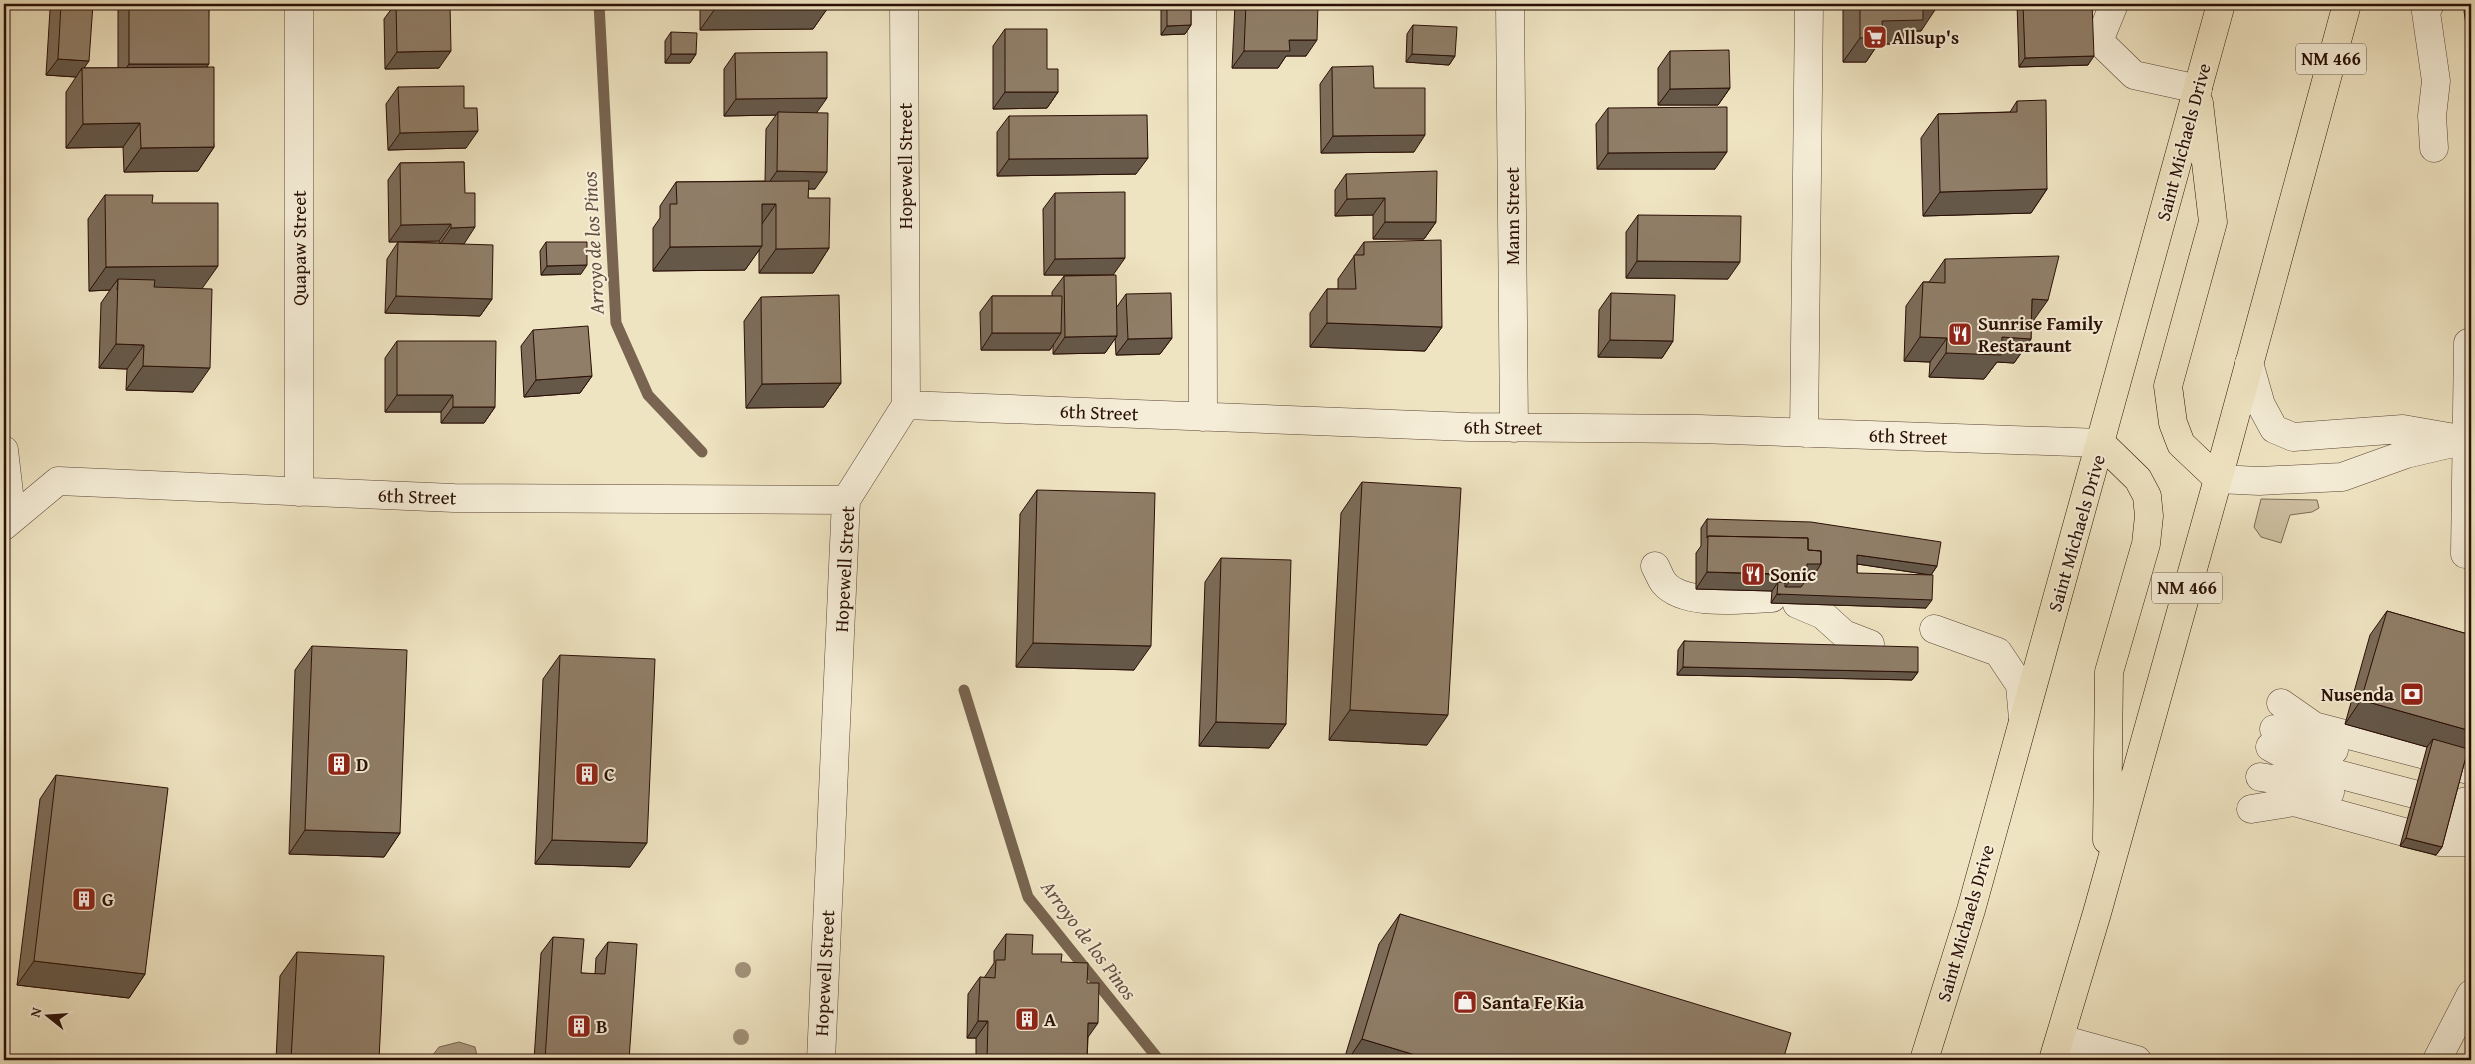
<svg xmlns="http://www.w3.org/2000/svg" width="2475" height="1064" viewBox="0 0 2475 1064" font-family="'Gentium Book Plus',serif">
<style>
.green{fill:#cec0a2;stroke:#7c6854}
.water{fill:#ac9c82;stroke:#786450}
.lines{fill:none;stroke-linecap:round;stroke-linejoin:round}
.stream{stroke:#786450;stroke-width:11}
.minor-casing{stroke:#5b4435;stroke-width:29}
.major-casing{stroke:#2a0f06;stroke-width:29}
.minor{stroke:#f5edd7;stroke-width:28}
.major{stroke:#efe4c2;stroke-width:28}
.tree{fill:#a29179}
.wall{fill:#7c6c59;stroke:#2a0f06}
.shaded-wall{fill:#655849;stroke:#2a0f06}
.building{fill:#907e68;stroke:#2a0f06}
.labels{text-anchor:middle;stroke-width:4;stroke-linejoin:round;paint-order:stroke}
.shield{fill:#f5edd7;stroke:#675245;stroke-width:1}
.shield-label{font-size:18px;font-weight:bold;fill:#2a0f06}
.poi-label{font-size:19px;font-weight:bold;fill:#2a0f06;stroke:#f5edd7;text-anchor:start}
.street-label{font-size:19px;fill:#2a0f06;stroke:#f5edd7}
.water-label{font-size:20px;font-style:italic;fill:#644e3e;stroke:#f5edd7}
</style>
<rect width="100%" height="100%" fill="#efe4c2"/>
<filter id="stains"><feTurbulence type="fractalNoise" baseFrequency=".004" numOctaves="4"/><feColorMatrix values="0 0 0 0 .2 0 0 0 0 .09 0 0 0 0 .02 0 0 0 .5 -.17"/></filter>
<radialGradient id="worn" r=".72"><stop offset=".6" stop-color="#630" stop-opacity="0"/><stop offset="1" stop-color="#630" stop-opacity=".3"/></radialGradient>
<path class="green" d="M2261 499 2317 500 2319 508 2312 512 2290 515 2281 543 2261 537 2254 527Z"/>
<path class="water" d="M459 1042 475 1047 478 1060H429L439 1047Z"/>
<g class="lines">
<path class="stream" d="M599 4 616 323 648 395 702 452
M964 690 1028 897 1159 1060"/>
<g class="minor-casing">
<path id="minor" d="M1202 4 1203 417
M1510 4 1514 428
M2114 4 2099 41 2134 75 2198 89
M2430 4 2426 12 2436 81 2432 116 2434 148
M906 405 1469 427 1699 429 2101 443
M1804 433 1809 4
M4 450 12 519
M2218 479 2259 481 2342 477 2406 454 2466 440 2403 429 2293 437 2274 429 2261 405 2249 363
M299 492V4
M4 526 58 481 454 498 846 500
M2465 554 2468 343
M1655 566C1658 571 1660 578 1664 583 1684 607 1744 599 1772 598
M1797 604 1823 615 1844 634 1870 644
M1934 629 1998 652 2020 685 2023 719
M2281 703 2314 726 2425 755
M2274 729 2311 744 2334 750
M2270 747 2303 765 2414 794
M2460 767 2471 771
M2260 777 2299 783 2330 792
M2450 805 2471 800
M2251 809 2294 802 2404 832
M2444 825 2471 821
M2440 842H2471
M2061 1039 2137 1060
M821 1060 846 500 906 405 904 4
M2437 1060 2471 994"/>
</g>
<g class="major-casing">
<path id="major" d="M2199 103 2213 222 2168 386 2173 423 2181 444 2218 479
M2101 443 2138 479 2147 496 2149 516 2146 544 2109 672 2107 840
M1924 1060 1971 910 2221 4
M2053 1060 2097 913 2218 479 2347 4"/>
</g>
<use href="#minor" class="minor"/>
<use href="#major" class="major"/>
</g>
<g class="tree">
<circle cx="743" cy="970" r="8"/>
<circle cx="741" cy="1037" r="8"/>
</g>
<path class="wall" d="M55 4H93L84 68H118V6L119 4H209L207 67 214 147 198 171 124 172 123 147 66 148V92L76 77 46 75 50 10Z
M395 4H450L439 68 385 69 384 19Z
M674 4H830L813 29 700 30V7H674Z
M1161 4H1191V25L1185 34 1161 35Z
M1235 4H1318L1306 56H1286L1278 68H1232Z
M1843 4H1937L1921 31H1915L1906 44H1878L1866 62H1843Z
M2017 4H2092L2088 65 2019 67Z
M2469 4H2471V46H2469L2464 11Z
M1413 25 1455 56 1449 65 1406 62 1407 34Z
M1005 29 1047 69 1058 92 1047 108 993 109V46Z
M671 32 696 54 690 63H665V41Z
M1670 51 1730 88 1718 105H1658V68Z
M735 53 817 113 815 189H808V198L829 248 813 273H759V250L745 270 653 271V228L660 218V206L676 182 765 181 766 129 776 115 724 116V69Z
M1332 67 1374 88 1414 152 1321 153 1320 84Z
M398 87 464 108 466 148 388 150 386 104Z
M2017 101 2047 189 2031 213 1923 216 1921 138 1938 114 2010 112Z
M1608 108 1715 169H1597L1596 124Z
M1009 116 1136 174 997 176V132Z
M464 162V244H455L492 299 480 316 385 313 387 259 398 242 440 243 439 241 389 242 388 180 400 163Z
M1346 174 1436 222 1424 239H1373V215L1335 216V190Z
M1055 193 1114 275 1116 308 1126 294 1172 338 1160 354 1116 355 1115 338 1105 353 1053 354V345L1050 350H981L980 312 992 296H1052V292L1064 276 1094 275H1044L1043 209Z
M105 195 152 203 202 288 193 392 126 390 127 369 99 368 101 303 110 290 89 291 88 219Z
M1638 215 1728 279 1626 278V232Z
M546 242 581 274 541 275 540 251Z
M1364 242 1442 327 1425 351 1310 347V313L1327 289H1338V279Z
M1945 259 2031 323V339L2014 363 1997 362 1984 379 1929 377 1930 362 1904 361 1906 306 1923 282H1929Z
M1611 293 1673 341 1662 358 1598 357 1599 310Z
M761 297 841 383 824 407 746 408 744 321Z
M533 330 592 376 580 393 524 397 521 346Z
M397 341 495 407 484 423H441V412H385V358Z
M1362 482 1427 745 1329 740 1341 513Z
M1037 490 1134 670 1016 667 1020 514Z
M1707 519 1937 566 1931 575 1857 564V573L1926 608 1771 603 1772 591 1696 589V553L1701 546V528Z
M1221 558 1286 724 1269 748 1199 746 1205 582Z
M2387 611 2471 635V745L2468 749 2442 847 2436 855 2400 846 2427 747 2345 724 2370 635Z
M1684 641 1918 672 1912 680 1677 675 1678 650Z
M312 646 400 833 384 857 289 854 295 670Z
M560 655 630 867 535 864 543 679Z
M56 775 145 974 129 998 17 985 40 799Z
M1400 914 1783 1060H1344L1379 944Z
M1006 934 1032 954 1061 962 1087 983 1088 1038 1087 1060H976V1038H967L968 994 980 977 984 978 994 963V951Z
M553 937 581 973 595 974 596 958 608 942 629 1060H534L541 953Z
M297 952 379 1060H276L280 976Z"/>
<path class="shaded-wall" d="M677 4H702L700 7H674Z
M830 5 813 29 700 30 717 6Z
M1923 7H1937L1921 31H1915L1906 44H1878L1866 62H1843L1860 38 1882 21Z
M1191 25 1185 34 1161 35 1167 26Z
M1289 40H1317L1306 56H1286L1278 68H1232L1244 51Z
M451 51 439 68 385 69 397 52Z
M671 54H696L690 63H665Z
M1412 54 1455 56 1449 65 1406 62Z
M2094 56 2088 65 2019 67 2025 58Z
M58 59 89 61 82 71V68L76 77 46 75Z
M129 64H209L197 80 118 81Z
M1730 88 1718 105H1658L1670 89Z
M1005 92H1058L1047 108 993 109Z
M827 98 815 115 778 112 776 115 724 116 736 99Z
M140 123 123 147 66 148 83 124Z
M478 131 466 148 388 150 400 133Z
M1425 135 1414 152 1321 153 1333 136Z
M214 147 198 171 124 172 141 148Z
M1727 152 1715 169H1597L1608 153Z
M1148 158 1136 174 997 176 1009 159Z
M777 171 827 172 815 189 765 188Z
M2047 189 2031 213 1923 216 1940 192Z
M1385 198 1373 215 1335 216 1347 199Z
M762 204H776L759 228Z
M1385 222H1436L1424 239H1373Z
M451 224 439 241 389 242 401 225Z
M475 227 464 244H440L451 228Z
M762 246 745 270 653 271 670 247Z
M829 248 813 273H759L776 249Z
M1125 258 1113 275H1044L1055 259Z
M1637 261 1740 262 1728 279 1626 278Z
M587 265 581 274 541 275 547 266Z
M218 266 201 290H117L118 279 110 290 89 291 106 267Z
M396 296 492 299 480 316 385 313Z
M2032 299 2048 300 2031 324Z
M1327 323 1442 327 1425 351 1310 347Z
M992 333H1061L1050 350H981Z
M1117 336 1105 353 1053 354 1065 337Z
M1920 337 1947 338 1930 362 1904 361Z
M2002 337 2031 339 2014 363 1997 362 1984 379 1929 377 1946 353Z
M1172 338 1160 354 1116 355 1128 339Z
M1610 340 1673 341 1662 358 1598 357Z
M116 344 144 345 127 369 99 368Z
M143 366 210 368 193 392 126 390Z
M592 376 580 393 524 397 536 380Z
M841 383 824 407 746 408 762 384Z
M397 395H453L441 412H385Z
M453 407H495L484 423H441Z
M1857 555 1937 566 1931 575 1851 563Z
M1802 558 1821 564 1932 600 1926 608 1771 603 1777 594 1780 595 1791 579Z
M1707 572 1791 575 1779 592 1778 582 1772 591 1696 589Z
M1033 643 1151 646 1134 670 1016 667Z
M1683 667 1918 672 1912 680 1677 675Z
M2361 700 2471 731V745L2462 758 2433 739 2427 747 2345 724Z
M1350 710 1448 715 1427 745 1329 740Z
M1216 722 1286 724 1269 748 1199 746Z
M305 830 400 833 384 857 289 854Z
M2406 838 2442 847 2436 855 2400 846Z
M552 840 647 843 630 867 535 864Z
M34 961 145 974 129 998 17 985Z
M978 1021H988L976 1038H967Z
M1088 1023H1098L1086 1040Z
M1362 1039 1432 1060H1348Z"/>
<path class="building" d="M61 4H93L89 61 58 59Z
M129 4H209V64H129Z
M396 4H450L451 51 397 52Z
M717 4H830V5L717 6Z
M1167 4H1191V25L1167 26Z
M1246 4H1318L1317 40H1289L1290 51H1244Z
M1860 4H1937V7H1923V20L1882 21 1883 37 1860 38Z
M2023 4H2092L2094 56 2025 58Z
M1413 25 1457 27 1455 56 1412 54Z
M1005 29H1047V69H1058V92H1005Z
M671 32 697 33 696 54H671Z
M1729 50 1730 88 1670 89V51Z
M827 52V98L736 99 735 53Z
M1373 66 1374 88H1425V135L1333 136 1332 67Z
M214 67V147L141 148 140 123 83 124 82 68Z
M464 86V108H477L478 131 400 133 398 87Z
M2046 100 2047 189 1940 192 1938 114 2017 112V101Z
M1727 107V152L1608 153V108Z
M778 112 828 113 827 172 777 171Z
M1147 115 1148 158 1009 159V116Z
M464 162 465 193H475V227L451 228V224L401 225 400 163Z
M1437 171 1436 222H1385V198L1347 199 1346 174Z
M809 181 808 198H830L829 248 776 249V204H762V246L670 247V204H677L676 182Z
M1125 192V258L1055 259V193Z
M105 195H153L152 203H218V266L106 267Z
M1638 215 1741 216 1740 262 1637 261Z
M1441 240 1442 327 1327 323V289H1356L1354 255H1364V242Z
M398 242 493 245 492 299 396 296Z
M546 242H587V265L547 266Z
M2059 256 2048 300 2032 299 2031 339 2002 337 2001 355 1946 353 1947 338 1920 337 1923 282 1945 283V259Z
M1116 275 1117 336 1065 337 1064 276Z
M118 279 155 280 154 287 212 289 210 368 143 366 144 345 116 344Z
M1171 293 1172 338 1128 339 1126 294Z
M1611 293 1675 295 1673 341 1610 340Z
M839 295 841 383 762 384 761 297Z
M992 296H1062L1061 333H992Z
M588 326 592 376 536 380 533 330Z
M397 341H496L495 407H453V395H397Z
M1362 482 1461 488 1448 715 1350 710Z
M1037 490 1155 493 1151 646 1033 643Z
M1707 519 1811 522 1941 542 1937 566 1857 555V573L1933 575 1932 600 1777 594 1778 582 1785 583V587H1801L1807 579V572H1816L1821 564V551L1808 550V538L1708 536 1707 538Z
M1708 536 1808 538V550L1821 551V564H1807V579H1791V575L1784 574 1707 572Z
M1221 558 1291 560 1286 724 1216 722Z
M2387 611 2471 635V731L2361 700Z
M1684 641 1918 647V672L1683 667Z
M312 646 407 650 400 833 305 830Z
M560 655 655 659 647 843 552 840Z
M2433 739 2468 749 2442 847 2406 838Z
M56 775 168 788 145 974 34 961Z
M1400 914 1791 1033 1783 1060H1432L1362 1039Z
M1006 934 1033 935 1032 954H1062L1061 962 1088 963 1087 983H1099L1098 1023H1088L1087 1060H987L988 1021H978L980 977 995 978 996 960H1005Z
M553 937 584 939 581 973 605 974 608 942 637 944 629 1060H545Z
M297 952 384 956 379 1060H291Z"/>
<defs>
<g id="supermarket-square" transform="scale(1.25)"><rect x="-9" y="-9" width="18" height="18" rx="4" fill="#8f2418" stroke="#f5edd7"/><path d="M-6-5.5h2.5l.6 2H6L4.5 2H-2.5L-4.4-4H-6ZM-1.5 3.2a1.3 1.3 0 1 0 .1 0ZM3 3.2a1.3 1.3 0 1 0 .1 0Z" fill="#fff"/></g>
<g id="restaurant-square" transform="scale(1.25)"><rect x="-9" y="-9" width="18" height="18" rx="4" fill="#8f2418" stroke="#f5edd7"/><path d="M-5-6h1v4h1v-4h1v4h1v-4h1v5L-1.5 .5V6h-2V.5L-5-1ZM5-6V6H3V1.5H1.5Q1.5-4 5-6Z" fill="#fff"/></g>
<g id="bank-square" transform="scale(1.25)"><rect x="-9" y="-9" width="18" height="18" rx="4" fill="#8f2418" stroke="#f5edd7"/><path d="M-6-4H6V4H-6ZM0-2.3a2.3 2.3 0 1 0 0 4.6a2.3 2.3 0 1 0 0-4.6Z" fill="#fff"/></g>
<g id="building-square" transform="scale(1.25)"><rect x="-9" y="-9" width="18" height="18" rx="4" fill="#8f2418" stroke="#f5edd7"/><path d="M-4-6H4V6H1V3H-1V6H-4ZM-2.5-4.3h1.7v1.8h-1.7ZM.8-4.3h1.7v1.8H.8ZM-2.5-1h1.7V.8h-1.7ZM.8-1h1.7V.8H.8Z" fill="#fff"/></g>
<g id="shop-square" transform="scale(1.25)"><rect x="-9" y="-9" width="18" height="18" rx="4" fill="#8f2418" stroke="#f5edd7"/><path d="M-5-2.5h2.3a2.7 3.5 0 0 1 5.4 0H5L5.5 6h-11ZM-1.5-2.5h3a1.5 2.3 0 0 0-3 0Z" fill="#fff"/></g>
</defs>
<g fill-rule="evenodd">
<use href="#supermarket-square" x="1875" y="37"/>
<use href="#restaurant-square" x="1960" y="334"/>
<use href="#restaurant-square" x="1753" y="574"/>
<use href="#bank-square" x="2412" y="694"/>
<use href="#building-square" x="339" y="764"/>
<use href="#building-square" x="587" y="774"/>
<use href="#building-square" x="84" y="899"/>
<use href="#shop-square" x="1465" y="1002"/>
<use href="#building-square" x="1027" y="1019"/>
<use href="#building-square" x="579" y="1026"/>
</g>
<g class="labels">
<g class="shield">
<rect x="2296" y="43.5" width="70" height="31" rx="4"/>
<rect x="2152" y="572.5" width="70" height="31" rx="4"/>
</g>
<g class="shield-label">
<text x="2331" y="65">NM 466</text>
<text x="2187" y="594">NM 466</text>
</g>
<g class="poi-label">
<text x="1892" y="44">Allsup's</text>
<text x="1978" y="330">Sunrise Family<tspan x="1978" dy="22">Restaraunt</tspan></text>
<text x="1770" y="581">Sonic</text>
<text x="2394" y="701" text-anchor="end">Nusenda</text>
<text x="356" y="771">D</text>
<text x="604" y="781">C</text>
<text x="102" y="906">G</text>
<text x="1482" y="1009">Santa Fe Kia</text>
<text x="1044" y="1026">A</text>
<text x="596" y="1033">B</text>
</g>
<g class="street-label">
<text transform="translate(2183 142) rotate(-75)" y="7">Saint Michaels Drive</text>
<text transform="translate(905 166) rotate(-90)" y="7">Hopewell Street</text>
<text transform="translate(1512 216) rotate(-90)" y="7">Mann Street</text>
<text transform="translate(299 248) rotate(-90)" y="7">Quapaw Street</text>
<text transform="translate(1099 412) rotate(2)" y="7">6th Street</text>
<text transform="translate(1503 427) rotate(1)" y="7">6th Street</text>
<text transform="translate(1908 436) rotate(2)" y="7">6th Street</text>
<text transform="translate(417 496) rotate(2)" y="7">6th Street</text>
<text transform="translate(2076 533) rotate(-74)" y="7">Saint Michaels Drive</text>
<text transform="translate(844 569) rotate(-87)" y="7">Hopewell Street</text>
<text transform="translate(1965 923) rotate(-74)" y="7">Saint Michaels Drive</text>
<text transform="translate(824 973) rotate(-87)" y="7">Hopewell Street</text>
</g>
<g class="water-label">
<text transform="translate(593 243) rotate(-93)" y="7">Arroyo de los Pinos</text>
<text transform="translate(1089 940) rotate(53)" y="7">Arroyo de los Pinos</text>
</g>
</g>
<rect width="2475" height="1064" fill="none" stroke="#efe4c2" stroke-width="20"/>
<rect x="5" y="5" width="2465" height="1054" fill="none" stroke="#2a0f06" stroke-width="2.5"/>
<rect x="10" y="10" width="2455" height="1044" fill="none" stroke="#2a0f06"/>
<g transform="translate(48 1016) rotate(287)" stroke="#f5edd7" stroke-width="4" paint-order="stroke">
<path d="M0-4L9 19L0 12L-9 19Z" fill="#2a0f06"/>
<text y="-8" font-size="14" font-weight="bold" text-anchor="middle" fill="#2a0f06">N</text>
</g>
<rect width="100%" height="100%" filter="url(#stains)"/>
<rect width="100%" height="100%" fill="url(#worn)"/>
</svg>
